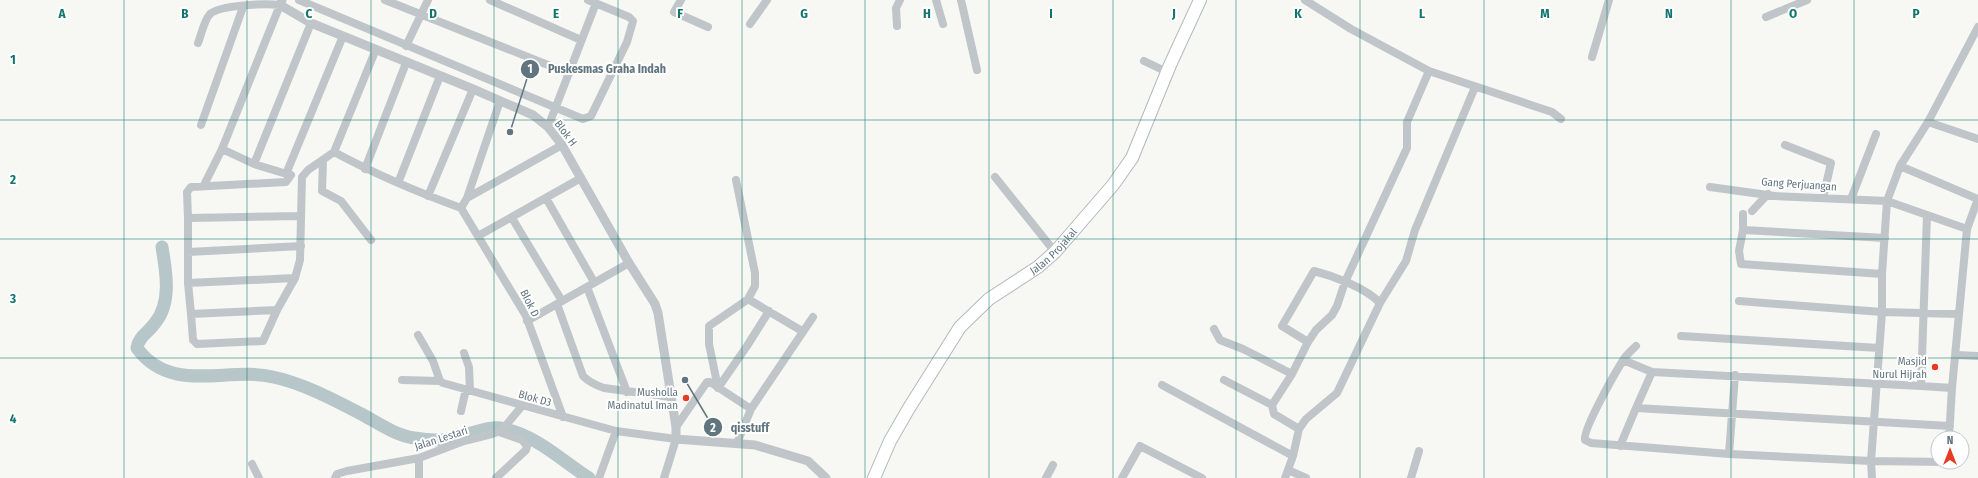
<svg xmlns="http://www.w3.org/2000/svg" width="1978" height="478" viewBox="0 0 1978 478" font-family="'Fira Sans Condensed',sans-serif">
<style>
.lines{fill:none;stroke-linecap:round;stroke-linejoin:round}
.river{stroke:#b7c6c9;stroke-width:13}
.primary-casing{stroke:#b3b9bc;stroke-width:14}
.minor{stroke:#bfc5c8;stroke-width:8}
.tertiary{stroke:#bfc5c8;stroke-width:9}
.primary{stroke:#fff;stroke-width:12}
.grid{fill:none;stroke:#0f766e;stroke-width:1;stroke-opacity:0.55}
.poi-dot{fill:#e83c22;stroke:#fff;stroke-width:1.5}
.labels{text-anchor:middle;stroke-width:4;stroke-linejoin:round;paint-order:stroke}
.street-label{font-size:11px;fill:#61757f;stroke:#fff}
.poi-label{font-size:11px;fill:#61757f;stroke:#fff;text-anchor:end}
.grid-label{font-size:13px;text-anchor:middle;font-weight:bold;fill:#0f766e;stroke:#fff;stroke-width:4;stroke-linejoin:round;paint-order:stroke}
.leader{fill:none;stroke:#61757f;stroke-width:1.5}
.callout-dot{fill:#61757f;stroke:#fff;stroke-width:1.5}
.mark-label{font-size:12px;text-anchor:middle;font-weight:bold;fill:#fff}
.callout-label{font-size:12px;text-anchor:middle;font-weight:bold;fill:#61757f;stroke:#fff;stroke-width:4;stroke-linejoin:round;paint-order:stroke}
</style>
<rect width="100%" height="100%" fill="#f7f7f3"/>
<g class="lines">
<path class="river" d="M162 247C166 271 172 303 155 323 148 333 139 336 137 348 171 395 227 366 273 377 303 383 338 402 365 416 381 425 396 435 414 438 426 440 439 441 450 439 463 436 489 426 500 428 535 434 561 460 589 478"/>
<g class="primary-casing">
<g id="primary">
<path id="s1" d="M874 478 890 441 909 408 960 327 989 299 1038 267 1055 252 1113 185 1132 158 1170 65 1200 0"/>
</g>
</g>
<path class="minor" d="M299 0 583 119 591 116 627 42 633 21 629 17 588 0
M385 0 568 73
M490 0 581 40
M681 0 674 12 708 27
M936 0 943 24
M961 0 977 70
M1305 0 1351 29 1429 71 1552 112 1561 119
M1766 17 1807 0
M750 24 767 0
M897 26 896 8 900 0
M198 43C201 36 204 20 210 14 220 5 266 3 280 5L222 149 204 185
M406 46 428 0
M1592 57 1609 0
M1144 61 1167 72
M1928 122 1978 139
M201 125 243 7
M548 127 596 3
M1785 145 1831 163 1823 198
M222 149 254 164 290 175
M334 152 376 49
M323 160 322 191 341 201 371 240
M254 164 311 23
M1900 166 1978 199
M365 169 406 63
M286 174 343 36
M995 177 1055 252
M736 180 755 273V286L748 299
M398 183 440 76
M1710 187 1775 196 1887 201 1967 229
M428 196 473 89
M467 198 562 145
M546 198 594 282
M1851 199 1876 134
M461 208 526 316 563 417
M461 208 467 198 500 101
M1752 211 1768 194
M1743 214V230L1739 251 1741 264 1882 274
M188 218 187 192 191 187 286 182 291 175
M512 218 562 301
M1743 230 1885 238
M478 236 581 178
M188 252 301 246
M188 283 295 278
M587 287 627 392
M1739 301 1882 312 1959 314
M1380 303 1406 261 1415 230 1475 87
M557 304 583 376C589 382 595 385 604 388L671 397
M277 310 191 314 188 283V218L301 216
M191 314 193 340 197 344 263 341 277 310 295 278 300 260 302 177 308 170 334 152C375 174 417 192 461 208
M527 321 629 263
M1214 329 1220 340 1243 349 1292 374
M418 335 433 361 440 381 443 383 616 431 676 439 664 478
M1681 336 1879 348
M1308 342 1282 326 1314 271C1334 276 1366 288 1380 303L1337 393 1306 419 1299 429 1274 414 1272 405 1292 374 1308 342 1316 330 1332 315 1337 306 1345 282 1407 148V122L1429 71
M1636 346C1631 351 1625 356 1622 362 1615 373 1582 431 1585 440L1591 443 1729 454 1871 461 1946 462
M464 353 469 367 470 391
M1956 355 1978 356
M1623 360 1652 372
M402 380 440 381
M1224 380 1272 405
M1162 385 1293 456 1285 478
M1921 386 1952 388
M718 388 709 344V326L744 302 748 299 802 331
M718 388 747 346 769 311
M1636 408 1652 372 1921 386 1927 215
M461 411 466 389
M676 427 707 382H710L751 409
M1949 438 1952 388 1967 229 1978 199
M737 443 751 409 813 317
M1620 446 1636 408 1950 426
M1729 454 1735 375
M1293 456 1299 429
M252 464 259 478
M1288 470 1306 478
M335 478 337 474 347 471 419 458 464 441 492 434 502 430 522 406
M419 478V458
M496 478 526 450 527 446 522 440 499 432
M599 478 616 431
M1046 478 1053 465
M1122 478 1140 446 1202 478
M1411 478 1419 451
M1872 478 1871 461 1882 312V274L1887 201 1900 166 1928 122 1978 27"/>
<path class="tertiary" d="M282 0 280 5 311 23 473 89 533 115 548 127 562 145 629 263 655 304 658 313 676 427V439L755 445 808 461 826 478"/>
<use href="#primary" class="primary"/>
</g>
<path class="grid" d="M124 0V478M247 0V478M371 0V478M494 0V478M618 0V478M742 0V478M865 0V478M989 0V478M1113 0V478M1236 0V478M1360 0V478M1484 0V478M1607 0V478M1731 0V478M1854 0V478M0 120H1978M0 239H1978M0 358H1978"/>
<g class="poi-dot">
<circle cx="1935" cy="367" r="4"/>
<circle cx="686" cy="398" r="4"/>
</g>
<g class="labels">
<g class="street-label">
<text transform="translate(566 133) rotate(53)" y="4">Blok H</text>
<text transform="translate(1799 184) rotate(4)" y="4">Gang Perjuangan</text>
<text dy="4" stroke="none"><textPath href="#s1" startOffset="295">Jalan Projakal</textPath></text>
<text transform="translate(530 303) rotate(63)" y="4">Blok D</text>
<text transform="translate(535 398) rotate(16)" y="4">Blok D3</text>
<text transform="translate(441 438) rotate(-18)" y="4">Jalan Lestari</text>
</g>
<g class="poi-label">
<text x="1927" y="365">Masjid<tspan x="1927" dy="13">Nurul Hijrah</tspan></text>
<text x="678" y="396">Musholla<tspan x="678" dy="13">Madinatul Iman</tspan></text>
</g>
</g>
<g class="grid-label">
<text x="62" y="18">A</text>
<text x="185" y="18">B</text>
<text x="309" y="18">C</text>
<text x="433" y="18">D</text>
<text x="556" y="18">E</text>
<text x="680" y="18">F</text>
<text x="804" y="18">G</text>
<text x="927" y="18">H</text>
<text x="1051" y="18">I</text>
<text x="1174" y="18">J</text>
<text x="1298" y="18">K</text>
<text x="1422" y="18">L</text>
<text x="1545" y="18">M</text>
<text x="1669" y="18">N</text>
<text x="1793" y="18">O</text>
<text x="1916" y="18">P</text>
<text x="13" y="64">1</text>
<text x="13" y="184">2</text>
<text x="13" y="303">3</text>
<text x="13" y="423">4</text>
</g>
<path class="leader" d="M510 132L530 69M685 380L713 427"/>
<g class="callout-dot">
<circle cx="510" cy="132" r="4"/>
<circle cx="685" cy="380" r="4"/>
<circle cx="530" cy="69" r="10"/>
<circle cx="713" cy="427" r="10"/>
</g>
<g class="mark-label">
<text x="530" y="73">1</text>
<text x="713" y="432">2</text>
</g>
<g class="callout-label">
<text x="607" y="73">Puskesmas Graha Indah</text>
<text x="750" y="432">qisstuff</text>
</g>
<g transform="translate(1950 450)"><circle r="19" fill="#ffffff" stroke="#c0c8cc"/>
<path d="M0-3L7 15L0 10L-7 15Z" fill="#e83c22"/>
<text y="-6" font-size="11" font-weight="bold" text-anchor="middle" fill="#61757f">N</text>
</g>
</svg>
